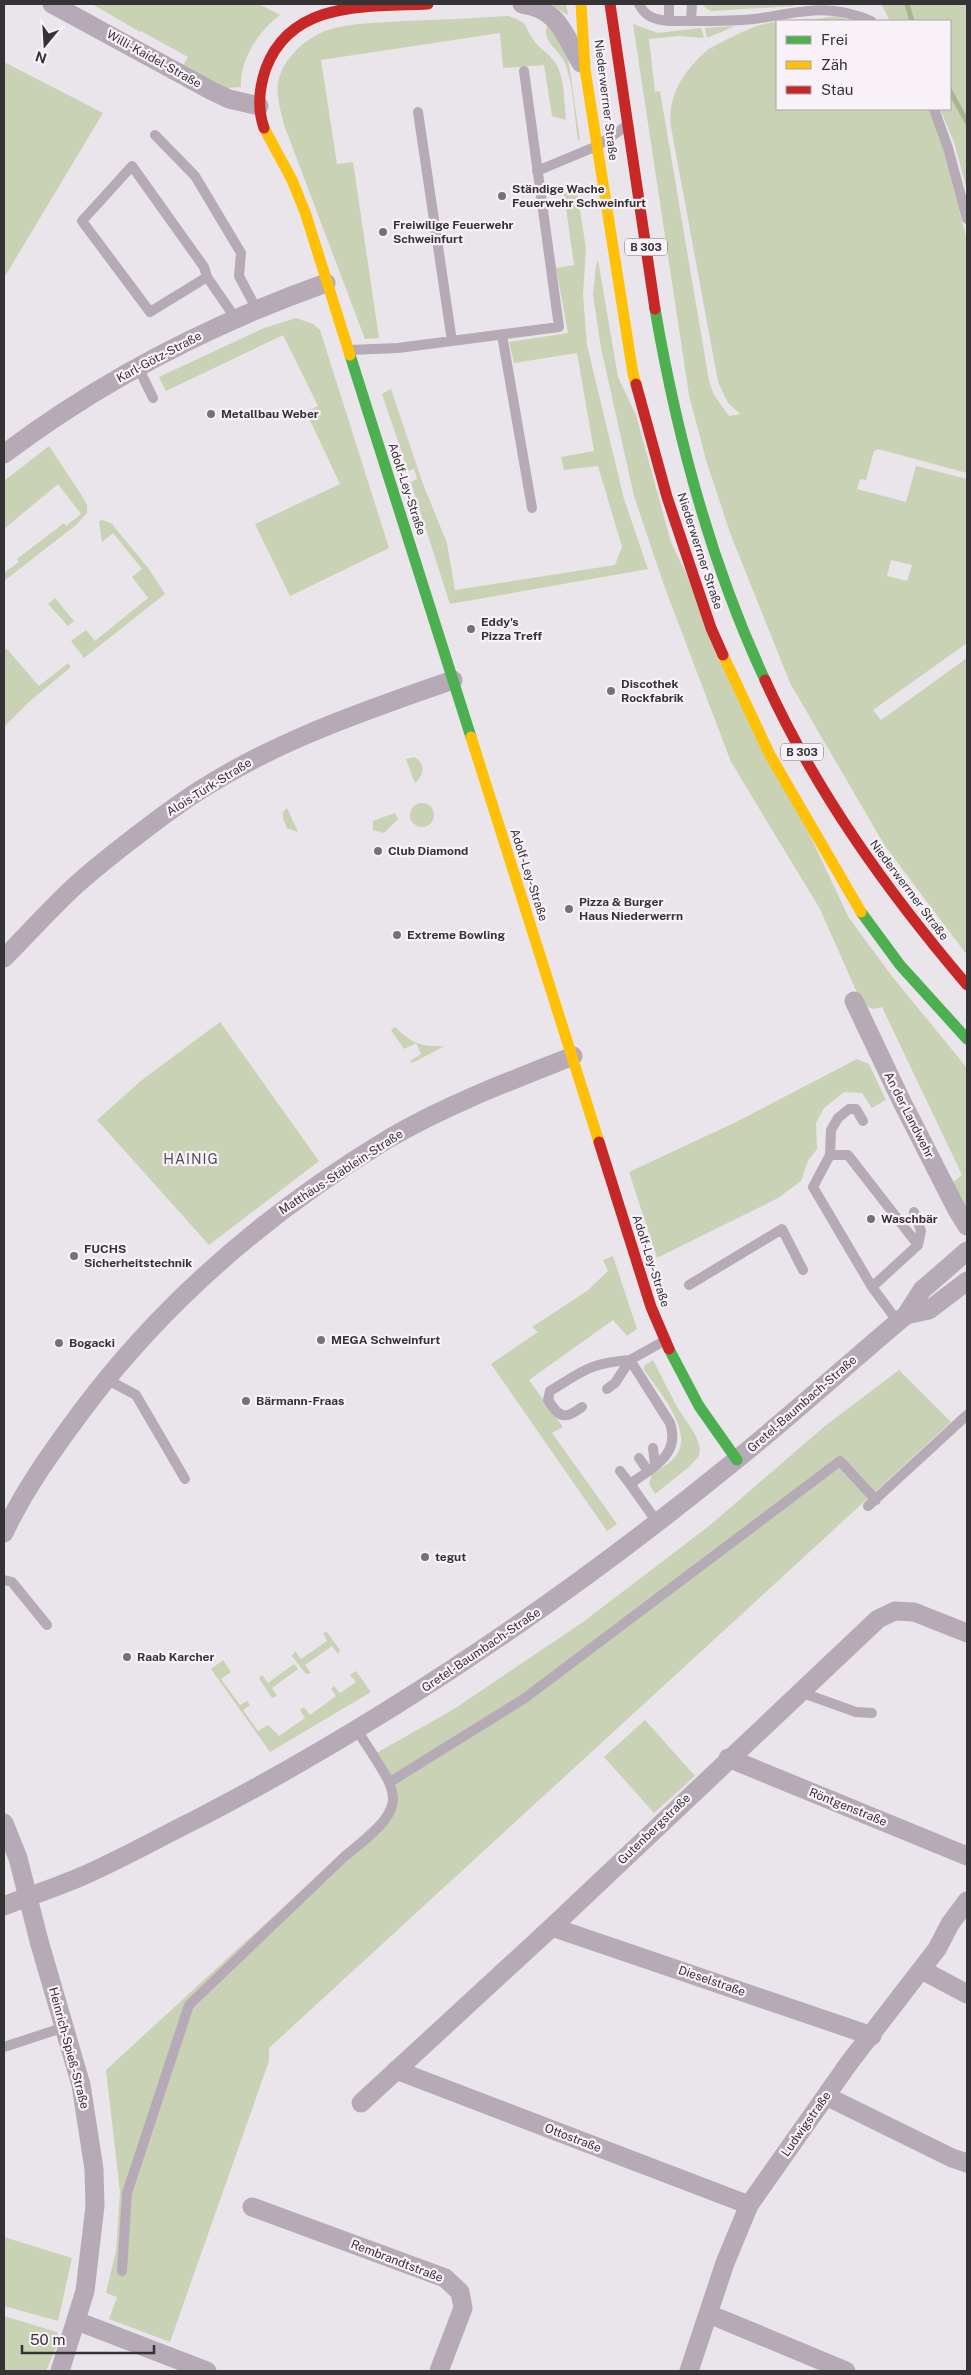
<svg xmlns="http://www.w3.org/2000/svg" width="971" height="2375" viewBox="0 0 971 2375" font-family="'Public Sans',sans-serif">
<style>
.green{fill:#cad2b5;fill-rule:evenodd}
.lines{fill:none;stroke-linecap:round;stroke-linejoin:round}
.stream{stroke:#a9b68c;stroke-width:5}
.lane{stroke:#b5aab6;stroke-width:10}
.street{stroke:#b5aab6;stroke-width:19}
.fast{stroke:#4caf50;stroke-width:11}
.slow{stroke:#ffc107;stroke-width:11}
.jam{stroke:#c62828;stroke-width:11}
.poi-dot{fill:#757175;stroke:#f8f1f8;stroke-width:2}
.labels{text-anchor:middle;stroke-width:4.5;stroke-linejoin:round;paint-order:stroke}
.shield{fill:#f8f1f8;stroke:#706c70;stroke-width:1}
.shield-label{font-size:11px;font-weight:bold;fill:#363336}
.street-label{font-size:12px;fill:#363336;stroke:#f8f1f8}
.poi-label{font-size:12px;font-weight:bold;fill:#363336;stroke:#f8f1f8;text-anchor:start}
.neighbourhood-label{font-size:14px;letter-spacing:1px;fill:#544f54;stroke:#f8f1f8}
</style>
<rect width="100%" height="100%" fill="#e9e5ea"/>
<path class="green" d="M92 4H259L280 15C259 30 239 61 241 87L227 88 182 67 188 57 141 31 140 32Z
M552 4H566L568 15 553 6Z
M702 4H792L794 6 712 11 707 9Z
M881 4H967V190L954 142 940 109H950V21H890Z
M508 16C530 23 523 25 534 41 539 48 548 53 553 60 565 73 564 103 566 120L552 116 544 65 503 68 500 33 321 60 337 164 353 162 379 338 365 339 284 125C281 112 276 97 278 83 282 60 304 39 325 31 351 22 378 23 405 21 439 20 473 18 508 16Z
M835 16 857 21H777V109H929L939 132 967 240V473L878 449 874 451 866 480 860 479 857 489 906 502 916 466 967 479V643L873 710 881 720 967 658V955L885 846 790 683 730 533 706 460 689 395 633 24 658 33 701 28 704 38 679 36 649 39 655 92 660 91 709 381 714 395 729 416 740 414 728 403 718 382 671 127C667 93 686 68 711 47L714 51 712 47C732 37 751 26 773 22 794 18 815 21 835 16ZM891 560 912 565 907 581 887 576Z
M548 23 566 51 569 64 580 140H578C574 115 574 86 565 63 559 48 540 42 548 23Z
M735 26 707 38 705 28Z
M4 62 103 113 4 278Z
M576 186 586 248 583 295 587 345 624 499 648 569 450 604 413 489 411 482 417 479 414 469 408 471 382 394 391 389 423 484 447 543 455 590 615 565 622 547 598 466 564 470 561 457 594 451 577 353 514 363 509 342 568 333 556 268 574 265 564 194Z
M598 260 618 377 636 415 671 542 849 918 891 975 967 1068V1210L951 1184 962 1175 882 1007 873 1009 862 1004 820 909 731 762 665 588 634 496 601 348 593 295 596 265Z
M296 318 313 324 320 330 389 548 290 596 255 524 340 484 306 412 318 406 283 335 166 391 159 377 264 328Z
M49 446 82 496 87 505V513L76 525 4 581V573L19 562 17 559 64 523 66 526 81 514 58 484 4 529V481Z
M103 520 112 524 149 569 165 594 84 658 71 641 86 630 95 641 148 598 132 577 142 569 113 533 102 542 99 521Z
M55 598 74 621 68 626 48 604Z
M7 649 39 686 68 663 71 667 29 702 4 727V650Z
M414 757C426 764 425 774 415 783L406 759Z
M410 815a12 12 0 1 1 24 0a12 12 0 1 1-24 0Z
M287 808 298 832 287 828 283 819V812Z
M395 813 398 819 384 833 373 830V821Z
M220 1022 319 1161 209 1245 97 1120 142 1080Z
M395 1027C413 1044 421 1047 445 1046L412 1063 410 1061 421 1054 416 1043 404 1049 391 1030Z
M857 1059 869 1064 886 1100 872 1108 862 1093 844 1092 824 1108 816 1123 817 1149 808 1161 801 1181 778 1198 657 1258 629 1172 736 1122Z
M613 1256 637 1329 627 1336 613 1320 529 1380 563 1427 552 1433 617 1524 607 1531 491 1364 538 1332 532 1327 587 1291 608 1271 603 1260Z
M653 1360 676 1405 696 1436 700 1448 699 1456 689 1467 655 1494 649 1484 652 1473C659 1469 668 1465 674 1458 697 1434 658 1390 644 1370V1366Z
M899 1370 951 1422 269 2048V2061L170 2342 109 2319 117 2297 106 2293 116 2251 120 2192 106 2070 379 1819C398 1790 389 1781 373 1755L454 1709 583 1622 709 1526 825 1426Z
M327 1632 340 1650 338 1654 332 1646 305 1665 311 1673 306 1674 292 1656 295 1651 301 1659 327 1641 323 1633Z
M223 1660 231 1672 221 1679 240 1705 247 1701 250 1705 243 1710 258 1731 268 1725 279 1736 305 1718 300 1710 304 1707 310 1715 336 1696 331 1689 334 1686 340 1693 356 1682 350 1675 356 1671 371 1692 270 1752 211 1669Z
M294 1664 298 1669 272 1688 277 1696 272 1698 259 1678 262 1675 268 1683Z
M645 1720 695 1776 654 1813 604 1757Z
M4 2237 72 2258 58 2321 4 2306Z
M4 2316 57 2332 59 2340 46 2371H4Z"/>
<g class="lines">
<path class="stream" d="M907 4 912 21
M950 91 967 122"/>
<path class="lane" d="M639 4C645 17 656 20 669 21 697 21 726 22 754 19 799 13 826 2 871 21
M669 21V4
M691 21 692 4
M934 109 948 148 967 219
M418 112 452 341
M155 135 195 176 241 253 239 276 257 310
M537 171 597 146 625 127
M207 277 204 267 132 166 82 221 150 312 207 277 236 319
M502 335 532 508
M350 350 398 348 559 327 524 71
M138 367 153 398
M863 1121 856 1109H849L838 1118 831 1130 830 1155 813 1187 872 1287 898 1322
M830 1155H848L918 1245
M689 1285 782 1229 803 1270
M872 1287 918 1245 921 1231 914 1212
M106 1379 136 1395 185 1479
M582 1407C564 1420 560 1418 548 1400L550 1391C583 1371 590 1363 630 1360L615 1383 607 1389
M653 1448 655 1465
M639 1458 648 1471
M620 1471 630 1484
M868 1506 967 1415
M657 1522 630 1484C652 1468 681 1455 670 1423L630 1360 664 1341
M4 1580 12 1582 47 1625
M800 1692 856 1712 872 1713
M390 1782 525 1698 840 1461 876 1500
M4 2047 65 2027
M122 2271 127 2193 189 2005 345 1856C415 1802 399 1797 357 1730"/>
<path class="street" d="M52 4 212 91 229 99 259 106
M522 4C559 9 564 35 581 63
M4 454C102 380 211 324 326 283
M4 958C28 934 51 908 76 885 105 859 137 835 168 812 253 749 354 714 453 680
M854 1001 902 1102 956 1208 967 1226
M906 1315 929 1310 967 1281
M4 1533C25 1488 55 1447 84 1408 167 1298 271 1210 388 1139 446 1105 510 1081 573 1056
M728 1758 967 1856
M4 1823 18 1858 39 1941 81 2085 94 2169 95 2206 85 2291 60 2371
M4 1906C29 1896 55 1888 80 1877 120 1860 158 1838 197 1819 390 1719 568 1597 736 1460 794 1413 849 1363 906 1315L922 1290 967 1251
M552 1927 872 2036
M922 1970 967 1994
M396 2070 749 2205
M826 2096 952 2158 967 2163
M361 2103 552 1927 878 1619 895 1611 914 1612 967 1633
M252 2207 445 2278 460 2292 463 2308 439 2371
M709 2314 846 2371
M77 2321 207 2371
M689 2371 725 2263 749 2205 849 2063 937 1949 950 1924 967 1901"/>
<path class="fast" d="M655 309C677 437 710 562 765 680
M350 355 471 737
M861 912 900 965 967 1039
M669 1349 699 1406 737 1460"/>
<path class="slow" d="M581 4 585 69 633 374 636 384
M264 128 292 180 305 212 350 355
M723 655 770 755 861 912
M471 737 599 1142"/>
<path class="jam" d="M610 4 655 309
M264 128C257 108 259 88 266 68 292 0 366 7 428 4
M636 384 667 497 711 628 723 655
M765 680C816 792 887 891 967 985
M599 1142 651 1307 669 1349"/>
</g>
<g class="poi-dot">
<circle cx="502" cy="196" r="5"/>
<circle cx="383" cy="232" r="5"/>
<circle cx="211" cy="414" r="5"/>
<circle cx="471" cy="629" r="5"/>
<circle cx="611" cy="691" r="5"/>
<circle cx="378" cy="851" r="5"/>
<circle cx="569" cy="909" r="5"/>
<circle cx="397" cy="935" r="5"/>
<circle cx="871" cy="1219" r="5"/>
<circle cx="74" cy="1256" r="5"/>
<circle cx="321" cy="1340" r="5"/>
<circle cx="59" cy="1343" r="5"/>
<circle cx="246" cy="1401" r="5"/>
<circle cx="425" cy="1557" r="5"/>
<circle cx="127" cy="1657" r="5"/>
</g>
<g class="labels">
<g class="shield">
<rect x="625" y="238.5" width="42" height="17" rx="4"/>
<rect x="781" y="743.5" width="42" height="17" rx="4"/>
</g>
<g class="shield-label">
<text x="646" y="251">B 303</text>
<text x="802" y="756">B 303</text>
</g>
<g class="street-label">
<text transform="translate(154 59) rotate(29)" y="4">Willi-Kaidel-Straße</text>
<text transform="translate(606 100) rotate(83)" y="4">Niederwerrner Straße</text>
<text transform="translate(159 357) rotate(-28)" y="4">Karl-Götz-Straße</text>
<text transform="translate(407 489) rotate(72)" y="4">Adolf-Ley-Straße</text>
<text transform="translate(700 551) rotate(72)" y="4">Niederwerrner Straße</text>
<text transform="translate(209 787) rotate(-32)" y="4">Alois-Türk-Straße</text>
<text transform="translate(529 875) rotate(72)" y="4">Adolf-Ley-Straße</text>
<text transform="translate(909 890) rotate(53)" y="4">Niederwerrner Straße</text>
<text transform="translate(909 1115) rotate(63)" y="4">An der Landwehr</text>
<text transform="translate(341 1172) rotate(-33)" y="4">Matthäus-Stäblein-Straße</text>
<text transform="translate(651 1261) rotate(72)" y="4">Adolf-Ley-Straße</text>
<text transform="translate(802 1404) rotate(-41)" y="4">Gretel-Baumbach-Straße</text>
<text transform="translate(481 1650) rotate(-34)" y="4">Gretel-Baumbach-Straße</text>
<text transform="translate(848 1807) rotate(22)" y="4">Röntgenstraße</text>
<text transform="translate(654 1829) rotate(-44)" y="4">Gutenbergstraße</text>
<text transform="translate(712 1981) rotate(19)" y="4">Dieselstraße</text>
<text transform="translate(69 2048) rotate(75)" y="4">Heinrich-Spieß-Straße</text>
<text transform="translate(806 2124) rotate(-55)" y="4">Ludwigstraße</text>
<text transform="translate(573 2138) rotate(21)" y="4">Ottostraße</text>
<text transform="translate(397 2261) rotate(21)" y="4">Rembrandtstraße</text>
</g>
<g class="poi-label">
<text x="512" y="193">Ständige Wache<tspan x="512" dy="14">Feuerwehr Schweinfurt</tspan></text>
<text x="393" y="229">Freiwilige Feuerwehr<tspan x="393" dy="14">Schweinfurt</tspan></text>
<text x="221" y="418">Metallbau Weber</text>
<text x="481" y="626">Eddy's<tspan x="481" dy="14">Pizza Treff</tspan></text>
<text x="621" y="688">Discothek<tspan x="621" dy="14">Rockfabrik</tspan></text>
<text x="388" y="855">Club Diamond</text>
<text x="579" y="906">Pizza &amp; Burger<tspan x="579" dy="14">Haus Niederwerrn</tspan></text>
<text x="407" y="939">Extreme Bowling</text>
<text x="881" y="1223">Waschbär</text>
<text x="84" y="1253">FUCHS<tspan x="84" dy="14">Sicherheitstechnik</tspan></text>
<text x="331" y="1344">MEGA Schweinfurt</text>
<text x="69" y="1347">Bogacki</text>
<text x="256" y="1405">Bärmann-Fraas</text>
<text x="435" y="1561">tegut</text>
<text x="137" y="1661">Raab Karcher</text>
</g>
<g class="neighbourhood-label">
<text x="191" y="1164">HAINIG</text>
</g>
</g>
<rect width="971" height="2375" fill="none" stroke="#363336" stroke-width="10"/>
<rect x="776" y="20" width="175" height="90" fill="#f8f1f8" stroke="#aaa5aa"/>
<rect x="786" y="36" width="25" height="8" fill="#4caf50" stroke="#aaa5aa"/>
<text x="821" y="45" font-size="15" fill="#363336">Frei</text>
<rect x="786" y="61" width="25" height="8" fill="#ffc107" stroke="#aaa5aa"/>
<text x="821" y="70" font-size="15" fill="#363336">Zäh</text>
<rect x="786" y="86" width="25" height="8" fill="#c62828" stroke="#aaa5aa"/>
<text x="821" y="95" font-size="15" fill="#363336">Stau</text>
<g transform="translate(45 45) rotate(198)" stroke="#f8f1f8" stroke-width="4" paint-order="stroke">
<path d="M0-4L9 19L0 12L-9 19Z" fill="#363336"/>
<text y="-8" font-size="14" font-weight="bold" text-anchor="middle" fill="#363336">N</text>
</g>
<path d="M22 2345v8h132v-8" fill="none" stroke="#363336" stroke-width="2.5"/>
<text x="30" y="2345" font-size="15" fill="#363336" stroke="#f8f1f8" stroke-width="4" paint-order="stroke">50 m</text>
</svg>
